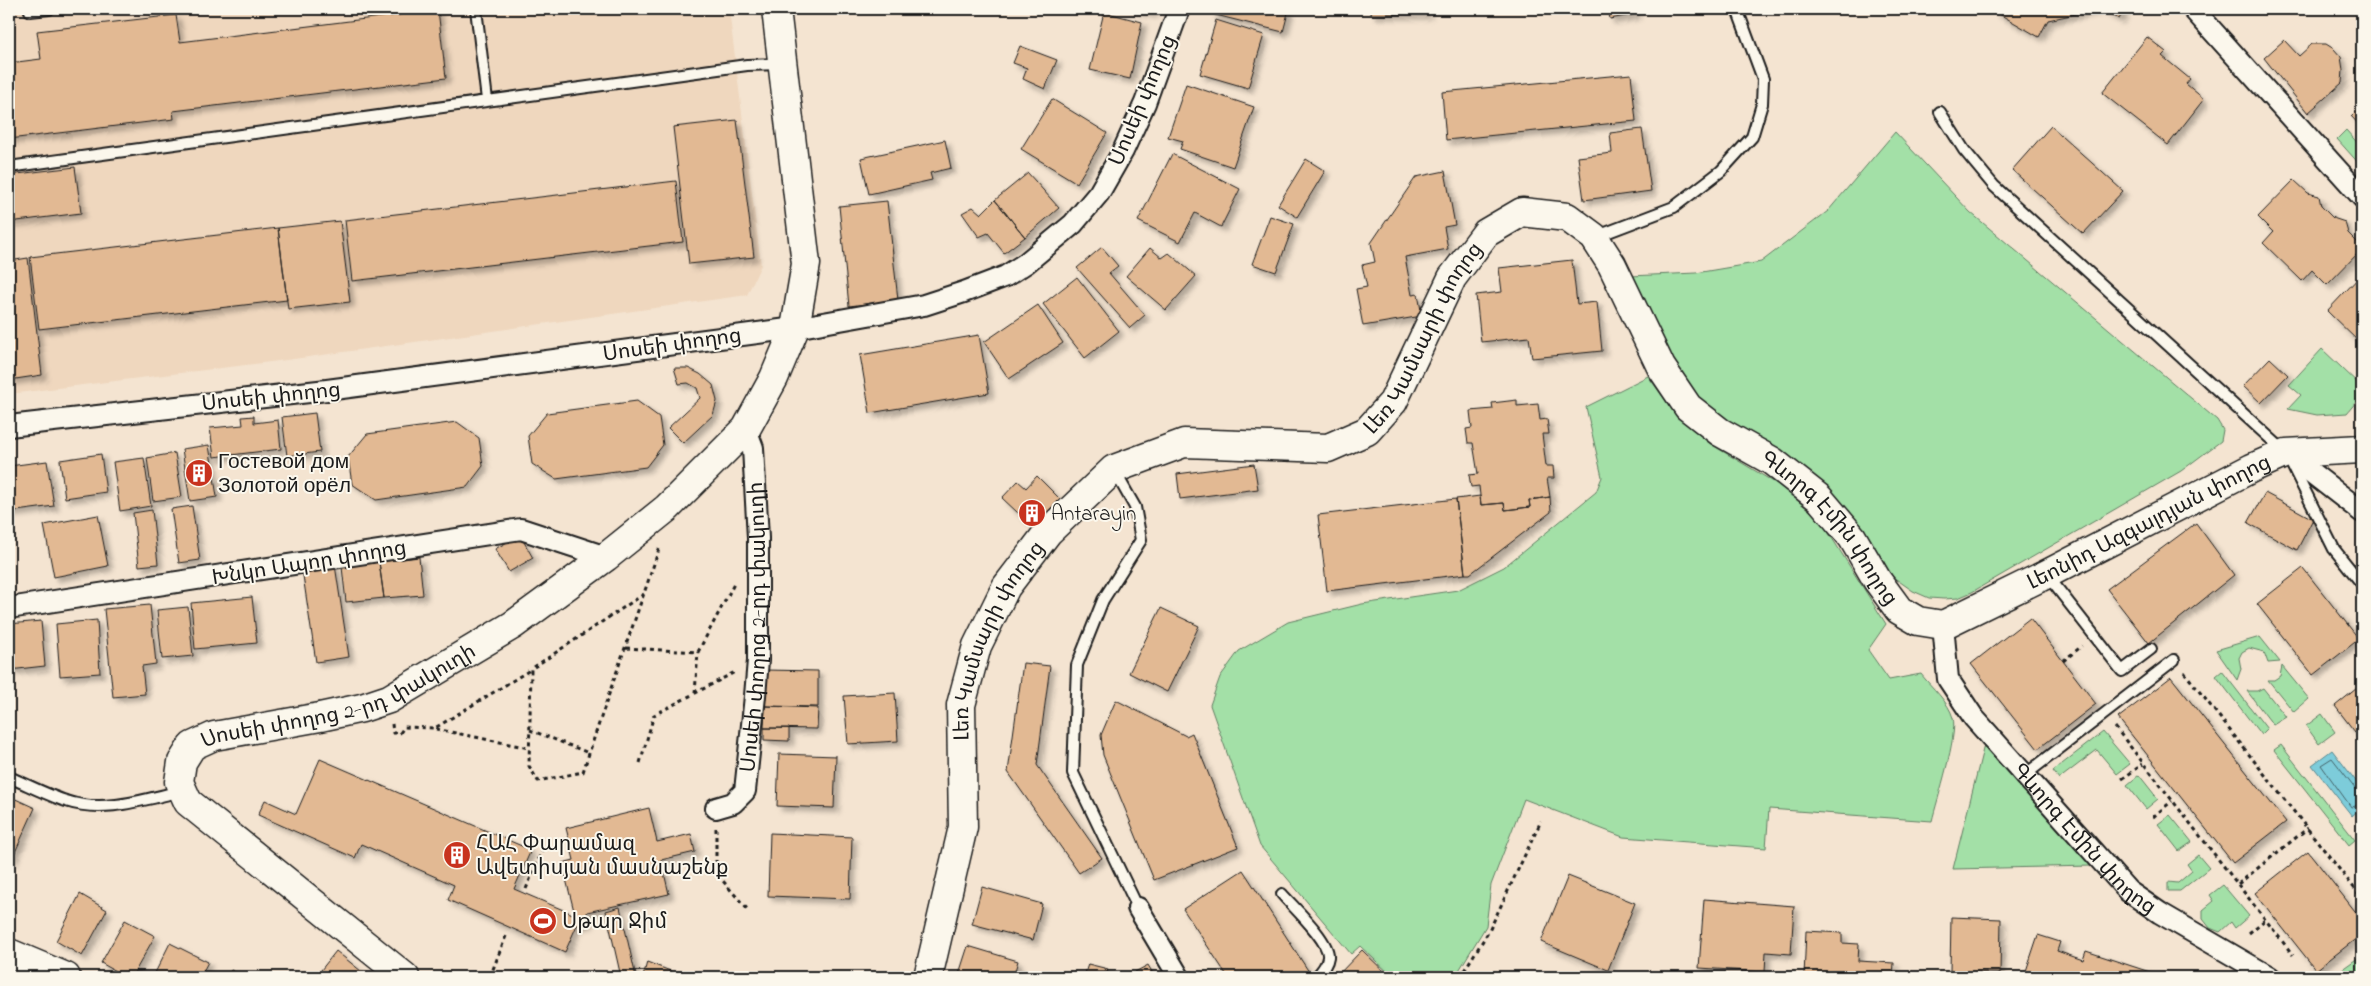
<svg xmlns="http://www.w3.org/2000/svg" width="2371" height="986" viewBox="0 0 2371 986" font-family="'Indie Flower','Noto Sans Armenian',sans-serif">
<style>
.built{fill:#efd7be}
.green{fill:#a3e0a7;stroke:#607e62}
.water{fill:#7dccda;stroke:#56868e}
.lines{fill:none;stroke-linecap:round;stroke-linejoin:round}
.shore{stroke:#436268;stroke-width:1}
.building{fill:#e2b993;stroke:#1c1c1c;filter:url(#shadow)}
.lane-casing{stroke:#1c1c1c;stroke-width:14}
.street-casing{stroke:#1c1c1c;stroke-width:24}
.secondary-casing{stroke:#1c1c1c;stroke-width:31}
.path{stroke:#1c1c1c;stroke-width:3;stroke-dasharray:4 4;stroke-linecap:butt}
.lane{stroke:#fbf7ec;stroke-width:10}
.street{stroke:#fbf7ec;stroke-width:20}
.secondary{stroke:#fbf7ec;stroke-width:28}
.labels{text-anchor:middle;stroke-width:4;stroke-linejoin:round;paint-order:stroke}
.street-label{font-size:21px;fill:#1c1c1c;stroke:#fbf7ec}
.poi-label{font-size:21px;fill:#1c1c1c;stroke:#fbf7ec;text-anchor:start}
</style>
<defs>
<filter id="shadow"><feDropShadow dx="4.5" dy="4.5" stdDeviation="2.5" flood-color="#0004"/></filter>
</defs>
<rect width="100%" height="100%" fill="#f4e4d1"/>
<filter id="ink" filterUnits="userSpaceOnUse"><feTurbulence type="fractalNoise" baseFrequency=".02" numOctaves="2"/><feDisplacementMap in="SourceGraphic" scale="10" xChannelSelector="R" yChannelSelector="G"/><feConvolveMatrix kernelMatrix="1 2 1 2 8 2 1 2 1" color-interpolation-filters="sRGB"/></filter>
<g filter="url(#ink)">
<path class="built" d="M9 9H729L761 265 747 295 294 359 9 394Z"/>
<path class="green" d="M2346 130 2362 148V167L2337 139Z
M1895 132 1970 212 2217 420 2223 430 2221 441 2181 471 1972 592 1958 598 1944 599 1929 598 1913 591 1893 577 1864 528 1833 497 1760 442 1692 397 1630 276 1696 273 1761 262 1828 211Z
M2322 349 2362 387V395L2347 413 2317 415 2288 409 2301 395 2289 385Z
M1648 376 1676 415 1709 443 1777 484 1820 519 1886 624 1868 650 1889 680 1921 674C1931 687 1949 702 1953 718 1958 735 1937 800 1932 821L1769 809 1766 848 1623 837 1524 799 1491 885 1486 926 1455 977H1393L1360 946 1351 954 1260 846 1210 705 1220 677 1239 651 1288 622 1362 604 1458 590 1504 567 1596 492 1602 477 1586 407Z
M2260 637 2280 662 2268 663 2264 652 2249 648 2242 652 2239 658 2241 669 2237 680 2216 650Z
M2282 666 2309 699 2294 712 2268 680H2274L2280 676Z
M2222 671 2267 729 2261 735 2216 676Z
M2263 688 2286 717 2273 725 2247 691H2257Z
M2322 714 2335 732 2319 744 2306 726Z
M2103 732 2130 764 2117 774 2097 750 2059 779 2053 771Z
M1984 745 2092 866 1953 869Z
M2281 745 2355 840 2349 845 2274 750Z
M2139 775 2158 799 2146 809 2127 785Z
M2170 815 2192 842 2179 851 2158 824Z
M2198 855 2209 868 2180 891H2168V882L2178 883 2192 871 2187 864Z
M2223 885 2249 916 2235 928 2231 922 2220 932 2210 928 2203 919V910L2214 901 2210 895Z
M2362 955V977H2331Z"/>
<path class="water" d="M2332 750 2362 789V807L2352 816 2312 765Z"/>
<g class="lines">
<path class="shore" d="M2362 791 2356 789 2332 758 2321 765 2351 807 2362 804"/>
</g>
<path class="building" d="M1127 9H1154L1153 13Z
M1213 9H1289L1283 32 1212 14Z
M1371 9H1427V14H1371Z
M1608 9H1635L1636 14 1610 19Z
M1996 9H2099L2048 20 2039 37 1994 11Z
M2101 9H2125L2119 19Z
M438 10 446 78 173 111 174 119 9 139V63L41 59 37 31 176 15 180 42Z
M1104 12 1142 22 1130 79 1090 70Z
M1216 20 1264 35 1248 88 1200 74Z
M2147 37 2166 52 2162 56 2190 79 2186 84 2204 99 2168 145 2102 93Z
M2284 40 2299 56 2312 44H2326L2334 49 2341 57 2343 70 2342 83 2308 113 2264 58Z
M1020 46 1057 60 1045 89 1023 79 1027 68 1013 63Z
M1631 74 1636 121 1446 140 1442 92Z
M1186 84 1254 107 1233 167 1180 149 1183 141 1168 137Z
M1052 99 1107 133 1077 183 1021 149Z
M2362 105V128L2351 116Z
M737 120 754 257 689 264 673 127Z
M2051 126 2123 191 2083 234 2012 170Z
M1642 129 1651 191 1584 200 1578 157 1612 153 1610 133Z
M945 140 951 168 930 173 932 180 869 194 861 158Z
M1172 154 1240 189 1221 227 1195 213 1180 242 1138 221Z
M1306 159 1325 171 1297 217 1278 205Z
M75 167 81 213 9 222V175Z
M1445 171 1455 225 1444 227 1448 249 1405 257 1412 295 1418 294 1422 316 1363 326 1356 289 1367 287 1362 265 1375 262 1371 243 1416 177Z
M1028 173 1059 208 1025 237 995 200Z
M2294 180 2308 193 2319 196 2321 206 2333 218 2345 222 2348 233 2362 247V249L2327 285 2312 270 2302 281 2263 243 2273 232 2258 217Z
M676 181 683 242 352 281 345 220Z
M995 200 1025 237 1004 253 988 233 979 237 962 213 973 207 981 214Z
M887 201 898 300 849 306 839 206Z
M1270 216 1294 224 1276 272 1252 264Z
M340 221 350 302 288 309 278 228Z
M278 228 287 300 39 329 30 257Z
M1102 247 1118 266 1109 273 1145 315 1130 328 1077 268Z
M1150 248 1162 258 1169 253 1196 276 1166 310 1126 276Z
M28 258 42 375 9 380V261Z
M1572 260 1577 304 1597 302 1602 351 1532 358 1529 337 1481 342 1476 295 1502 292 1499 268Z
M2362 274V345L2327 311Z
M1077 277 1119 331 1085 358 1043 304Z
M1038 305 1063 343 1009 379 984 342Z
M979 335 989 393 870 413 860 355Z
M2270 358 2288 375 2261 403 2243 386Z
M674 368H688L700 374 713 385 717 401 713 415 683 443 668 428 700 398 697 388 688 383 679 384Z
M1517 400V406L1538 404 1540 420 1547 419 1549 434H1542L1546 466H1553L1554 478H1547L1550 497 1529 500 1530 507 1505 510 1504 503 1481 505 1479 486 1471 487 1469 475 1478 474 1473 443H1468L1466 429 1472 428 1470 411 1493 409 1492 403Z
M637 401 659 417 663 445 646 467 556 479 532 464 528 436 547 413Z
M315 413 320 452 287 456 282 417Z
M254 416V423L278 420 281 449 214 457 210 428 243 425 242 417Z
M457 422 479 438 483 466 467 487 376 500 352 484 348 457 367 434Z
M209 445 217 497 190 501 182 449Z
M175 453 182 497 153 501 147 458Z
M101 454 106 492 65 498 60 460Z
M144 458 151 506 120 511 113 462Z
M47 461 54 506 9 512V466Z
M1254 464 1258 489 1180 499 1177 474Z
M1037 476 1060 499 1033 527 1002 498 1018 481 1026 488Z
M2265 493 2313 519 2297 550 2248 523Z
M1480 496 1481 505 1504 503 1505 510 1530 507 1529 500 1550 497 1551 512 1470 574H1465L1456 499Z
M1456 499 1465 574 1327 591 1318 515Z
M192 506 200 560 179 563 171 509Z
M152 510 158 564 139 566 133 513Z
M98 515 108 566 54 577 44 525Z
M2196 523 2234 575 2149 643 2107 589Z
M520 535 533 558 509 572 495 549Z
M419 557 423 595 384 598 379 562Z
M379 562 384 598 346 602 342 567Z
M335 565 349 657 316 662 302 569Z
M2303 568 2359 639 2313 675 2257 604Z
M252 597 257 643 195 649 191 603Z
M150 605 156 664 142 666 145 694 113 697 104 609Z
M188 607 193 656 162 659 157 610Z
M1161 608 1199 626 1167 692 1129 673Z
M2030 618 2096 704 2038 749 1971 664Z
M97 620 100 673 60 676 56 624Z
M41 621 45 666 9 670V624Z
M1023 663 1050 666 1037 765 1102 858 1079 873 1008 772Z
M765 670 818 671V707L765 706Z
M2171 677 2286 822 2233 863 2118 718Z
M2362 684V741L2335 706Z
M895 693 898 741 848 744 844 696Z
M1116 700 1186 736 1192 733 1238 847 1154 880 1103 755 1101 735Z
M765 706 818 708 817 729 764 728Z
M764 728H789V741L764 740Z
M779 754 836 756 834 808 777 806Z
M320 759 531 850 514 889 575 915 562 863 574 860 566 828 649 808 657 842 691 834 695 852 661 860 669 894 587 912 589 923 577 925 565 952 448 900 454 885 361 844 355 858 258 815 265 800 296 814Z
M9 796 35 808 11 861 9 860Z
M770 833 852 837 850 899 768 896Z
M2308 851 2362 920V934L2316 970 2255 893Z
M1243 870 1311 975 1308 977H1228L1183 909Z
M1568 876 1635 903 1608 970 1541 942Z
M982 887 1042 904 1033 940 972 924Z
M80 894 107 910 82 956 56 941Z
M1704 899 1794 906 1791 954 1766 952 1765 972 1699 968Z
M620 907 636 977H621L606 911Z
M1951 917 2001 919 2000 973 1950 972Z
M125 920 155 936 132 977H126L101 963Z
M1806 931 1842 933V943L1859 944 1858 961 1894 963 1893 977H1804Z
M2038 935 2060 942 2057 951 2083 960 2086 951 2165 977H2024Z
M170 943 208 962 200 977H153Z
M968 946 1018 961 1013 977H958Z
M1362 950 1390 977H1336Z
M336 951 366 975 365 977H329L321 970Z
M647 962 686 977H643Z
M1088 964 1108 969 1106 977H1084Z
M1148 965 1155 977H1138L1135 972Z
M231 970 246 977H227Z"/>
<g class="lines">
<g class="lane-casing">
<path id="lane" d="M476 9 487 100
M30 11 49 9
M1940 112 1964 150 1994 186 2284 451
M9 167 747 65 781 64
M1595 237 1674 207 1721 171 1752 137 1762 104 1763 79 1737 9
M2291 463 2334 549 2362 584
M1114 470 1135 507 1141 540 1103 600 1077 665 1073 773 1138 908
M2047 575 2122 671 2151 649
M2025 775 2174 660
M9 777C28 785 47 795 66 801 104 814 145 799 182 791
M1282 894C1293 907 1330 941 1328 957 1327 965 1321 972 1316 977"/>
</g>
<g class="street-casing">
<g id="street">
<path d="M2193 9 2362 197"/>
<path d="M9 426 327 390 795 328 924 305 964 292 1006 276 1026 263 1073 224 1099 193 1123 151 1145 103 1179 9"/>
<path d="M2286 453 2362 512"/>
<path d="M9 608 521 529 606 557"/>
<path id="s1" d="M1943 625 1948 679 1974 718 2128 891 2160 913 2270 977"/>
<path id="s2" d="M716 808 733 803 745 791 755 696 758 660V538L753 448 746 429"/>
<path d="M1138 908 1179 977"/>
</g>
</g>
<g class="secondary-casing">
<g id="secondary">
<path d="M9 953 66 977"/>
<path id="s3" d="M405 977 188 802 179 782 182 762 192 746 214 736 320 717 362 708 389 699 513 625 606 557 667 508 746 429 774 378 795 328 806 264 776 9"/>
<path id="s4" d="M928 977 963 827 961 705 977 646 1006 587 1048 532 1114 469 1184 443 1328 448 1367 431 1393 402 1452 278 1486 233 1522 212 1567 217 1594 237 1612 265 1661 367 1688 407 1720 432 1772 461 1819 498 1852 537 1877 580 1899 610 1918 621 1943 625 2047 574 2252 468 2286 453 2362 449"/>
</g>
</g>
<path class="path" d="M644 594 531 669 529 766 538 781 583 772C607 697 634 624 659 549
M626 648 698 652 735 582
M2063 661 2082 646
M2184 672 2362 898
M695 693 698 652
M392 724 393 733H400L404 727 435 728 530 670
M2115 727 2293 955
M436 729 529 748
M530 730 589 753
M640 763 654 715 735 672
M2122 779 2143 764
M2153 817 2172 801
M716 828V873L748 910
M2238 884 2308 828
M526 889 542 851
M2249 933 2266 919
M490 977 506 936
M1460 977 1489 931 1541 821"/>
<use href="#lane" class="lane"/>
<use href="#street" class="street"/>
<use href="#secondary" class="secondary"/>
</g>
</g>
<defs>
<g id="building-disc" transform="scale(1.4375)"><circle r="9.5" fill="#c8321e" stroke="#fbf7ec"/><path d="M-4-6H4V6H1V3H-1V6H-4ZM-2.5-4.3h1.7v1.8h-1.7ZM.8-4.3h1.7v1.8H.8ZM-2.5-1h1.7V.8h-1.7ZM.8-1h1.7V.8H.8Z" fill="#fff"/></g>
<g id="stadium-disc" transform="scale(1.4375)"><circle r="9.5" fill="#c8321e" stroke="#fbf7ec"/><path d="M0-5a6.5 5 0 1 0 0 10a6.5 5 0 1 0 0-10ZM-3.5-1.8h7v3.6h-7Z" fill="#fff"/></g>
</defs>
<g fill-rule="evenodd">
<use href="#building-disc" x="199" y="473"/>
<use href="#building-disc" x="1032" y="513"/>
<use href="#building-disc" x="457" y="855"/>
<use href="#stadium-disc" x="543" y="921"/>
</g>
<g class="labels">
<g class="street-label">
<text transform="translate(1142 100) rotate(-67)" y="7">Սոսեի փողոց</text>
<text dy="7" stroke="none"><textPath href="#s4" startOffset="934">Լեռ Կամսարի փողոց</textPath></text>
<text transform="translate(672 344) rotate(-8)" y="7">Սոսեի փողոց</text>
<text transform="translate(271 396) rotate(-6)" y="7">Սոսեի փողոց</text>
<text dy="7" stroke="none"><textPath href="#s4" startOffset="1948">Լեոնիդ Ազգալդյան փողոց</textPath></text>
<text dy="7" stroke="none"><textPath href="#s4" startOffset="1562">Գևորգ Էմին փողոց</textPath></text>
<text transform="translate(309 562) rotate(-9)" y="7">Խնկո Ապոր փողոց</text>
<text dy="7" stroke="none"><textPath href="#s2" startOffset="199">Սոսեի փողոց 2-րդ փակուղի</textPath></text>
<text dy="7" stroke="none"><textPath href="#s4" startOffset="349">Լեռ Կամսարի փողոց</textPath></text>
<text dy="7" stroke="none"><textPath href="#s3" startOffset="496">Սոսեի փողոց 2-րդ փակուղի</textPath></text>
<text dy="7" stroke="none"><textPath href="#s1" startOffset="265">Գևորգ Էմին փողոց</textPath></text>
</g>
<g class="poi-label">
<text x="218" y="468">Гостевой дом<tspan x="218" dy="24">Золотой орёл</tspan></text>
<text x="1051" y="520">Antarayin</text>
<text x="476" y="850">ՀԱՀ Փարամազ<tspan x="476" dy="24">Ավետիսյան մասնաշենք</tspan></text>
<text x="562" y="928">Սթար Ջիմ</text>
</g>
</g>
<rect width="2371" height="986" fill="none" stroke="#fbf7ec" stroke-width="30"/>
<rect x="15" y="15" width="2341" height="956" fill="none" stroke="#1c1c1c" stroke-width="2" filter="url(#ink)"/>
</svg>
